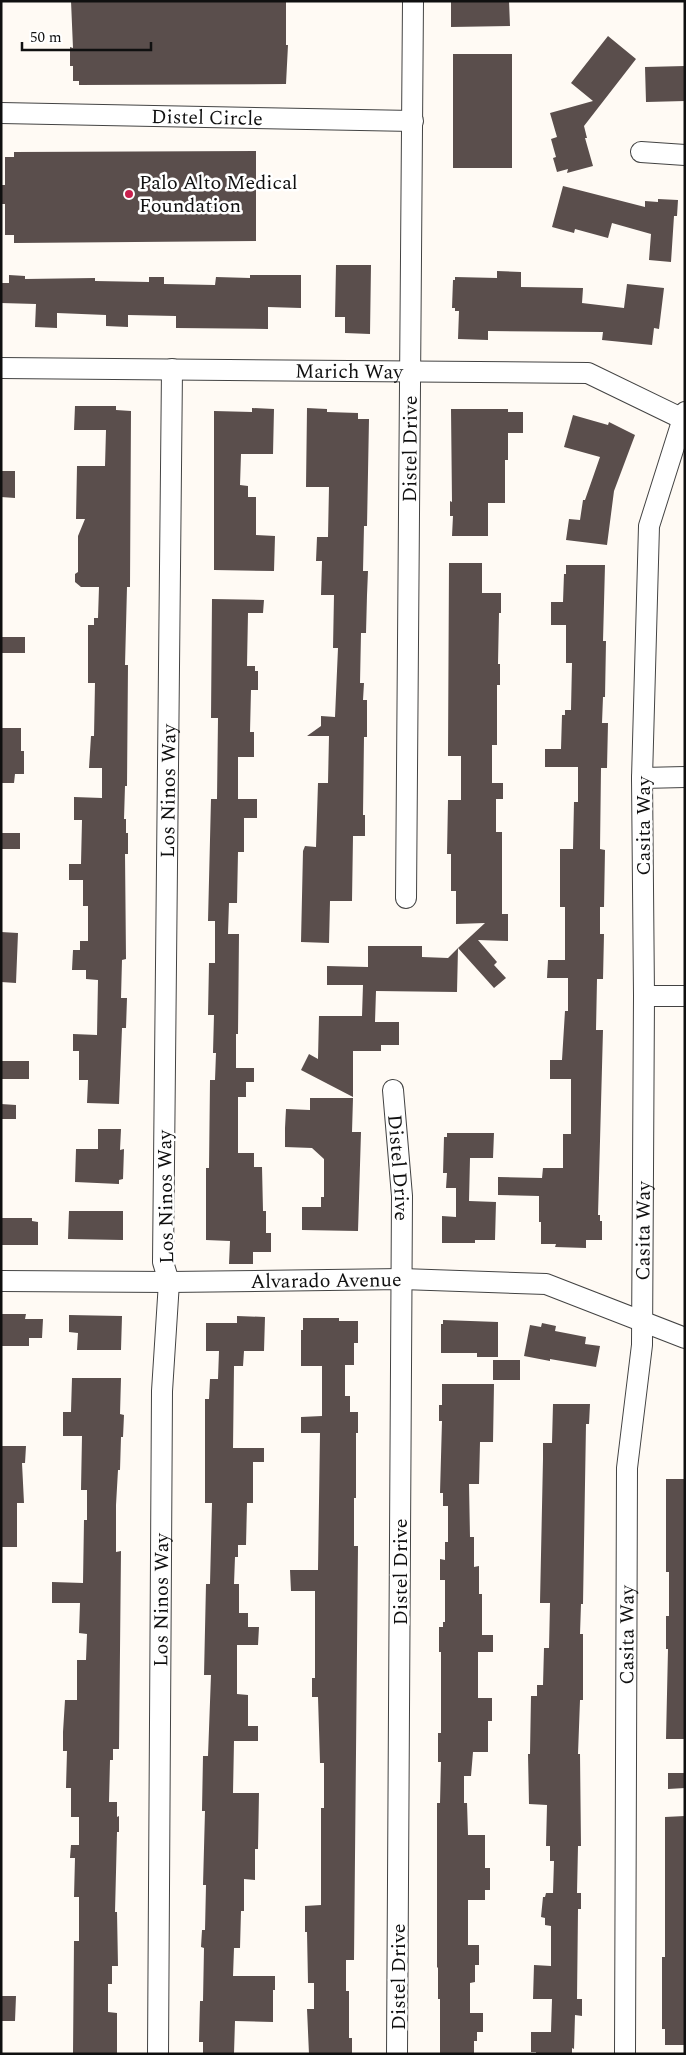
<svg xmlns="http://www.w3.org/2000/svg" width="686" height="2055" viewBox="0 0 686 2055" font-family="Spectral,serif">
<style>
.building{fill:#5a4e4c}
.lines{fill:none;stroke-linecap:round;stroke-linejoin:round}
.minor-casing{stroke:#434343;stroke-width:22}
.minor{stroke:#fff;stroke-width:20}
.poi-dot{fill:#c8204d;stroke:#fff;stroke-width:2}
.labels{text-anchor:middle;stroke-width:5;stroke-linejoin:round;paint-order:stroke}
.street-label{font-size:20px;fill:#101010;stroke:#fff}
.poi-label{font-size:20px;fill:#101010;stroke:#fff;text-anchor:start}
</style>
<rect width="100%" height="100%" fill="#fffaf4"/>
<path class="building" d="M71 1H286V45H288L286 84 79 85V81H73V66H70V47L73 48Z
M451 1H509L510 26 451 27Z
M608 36 636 59 584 126 587 138H585L593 166 567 173 568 169 557 172 553 158 556 157 551 139 557 137 550 113 593 101 571 83Z
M453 54H512V168H453Z
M685 66V101L646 102 645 67Z
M256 151V241L14 243V235H5V204H1V185H5V157H14V152Z
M563 186 645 207V201L658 202V199L678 200 677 216H674L671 262 649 260 651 234 612 223 608 238 575 229 574 233 552 227Z
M336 265H371L370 334 345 333V317H335Z
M497 271 521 272V287L583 288 582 303 624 308 627 284 664 288 659 329 654 328 652 345 602 340 603 332 488 331V340L458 339 459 311H455V308H452L453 280H455V277L497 278Z
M9 275 25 276V279L95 278V281L149 282V277H164V284L215 285 216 277 250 278V275H301V308L268 307V329L176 328V316L128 315V327L106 326V315L57 313V328L35 327 36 304 1 303V283H9Z
M75 406H116V410L131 411 130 587H127L125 665H128L127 786H125L124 819H126V833H128V854H125L126 959 122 960 121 998H127L126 1028H122L119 1104 87 1103 88 1080H79V1051H73V1034L97 1035 98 980 86 979V970H72L73 950H80V941H88V906H83V880H69V864H81L82 820H74V797L102 798V768H89L91 736H94L95 683H88V625H94V618H98L99 587H81L75 582V574L78 572V536L85 519H76L77 466H105L106 430H74Z
M252 408 274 409 273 454H241L240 485 248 486V497H256V535L275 536 274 571 214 570V411L252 412Z
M307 408 327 409V412L358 413V419H369L367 526H364L363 571H368L367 595 366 633H361L360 683H364L363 700H367V737H364L363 815H365V836H353L352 901H330L329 943 301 942 303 851 305 846 316 847 318 783H328L329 736H307L321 726V716L335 717 338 648H333L334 595H321L322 561H316L317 537H328L329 487H306Z
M451 409H508V412H523V433H508V460H505V503H488V536H452L453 516H450V501L452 502Z
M573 415 608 425 609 422 635 435 614 491 607 545 566 540 569 519 580 520 583 500H585L600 457 564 447Z
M1 471H15V498L1 497Z
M449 563H482V593H501V613H499L498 664H500V685H497V745H492V783H503V799H496V832H502V914H508V941L478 940 497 962 494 965 506 978 494 988 458 948 485 923 456 924V891H451V854H447L448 800H461V756H448Z
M566 565H605L603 641H606L605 697H603L602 723H608L607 768H601L600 849 605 850 604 907H600V934H604L603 979H597L596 1030H603L598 1215H600V1221H602V1240H586V1248L555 1247 556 1244H541V1222H539V1196L498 1195V1177L542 1178 543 1168H563V1134H571V1079H550V1060H562L565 1011H568V978H547L548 960H565V907H560V849H573L574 802H578V767H545V749H561L562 715H565V710H571L572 663H566V625H551V602H563L564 574H566Z
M212 599 264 600 263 613H248L247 666H255V671H258V690H251L250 732H254V757H238V799H257V818H244V852H238L237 903H229L228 934H239L238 1034H236V1068H254V1082H246V1097H238V1153H254V1167H262L263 1211H266V1233H271V1252H253V1264H229L230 1241 206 1240V1168H209L210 1080H215L216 1053H213L214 1015H208L209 963H215V921H208L211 799H217L218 718H211Z
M1 637H25V653H1Z
M1 728H21V751H24V774H15L14 783H1Z
M1 833H20V849H1Z
M1 932 18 933 16 983 1 982Z
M368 946H422V957L448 958 458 948 457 992 376 991 375 1022H399V1045H381V1051H353V1097L301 1070 309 1054 318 1059 319 1016H362L363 985H327V966L368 967Z
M1 1061H29V1079H1Z
M310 1098H353L352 1132H361L358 1231 302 1230V1207H321V1197H324V1159L312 1148 285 1147V1128L286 1109 310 1110Z
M1 1104 16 1105V1119H1Z
M98 1129H121L120 1150 124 1149 123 1179 119 1180V1184L75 1182 76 1149H98Z
M447 1133H494L493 1158H470L469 1201 496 1202 495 1240H475V1243H442V1216L456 1217V1188H446L447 1173H443L444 1137H447Z
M69 1211H123V1240L68 1239Z
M1 1218H32V1221L38 1222V1245H1Z
M1 1314H26L25 1319H43L42 1338H29V1346H1Z
M69 1315 122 1316 121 1350H77L78 1333 69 1332Z
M237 1316 265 1317 264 1351H244L243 1366H234L233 1448H264V1462H253V1503H247L246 1545H238V1557H235L234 1584H239V1613H248V1627H259L258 1645H237V1694L248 1695V1726H258V1741H234L233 1793H259L258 1849H255V1880L244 1879V1911H241L240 1948H234L233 1976H275V1990H273V2022L235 2021 234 2053H203V2042H199L200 2001H203L204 1948 201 1947 202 1930H205L206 1885H203L205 1811H202L203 1756H208L211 1675H204L206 1584H210L212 1503H205V1399H209L210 1379H218L219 1351H206V1323H237Z
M303 1318H339V1321H358V1343H354V1365H345V1396H350V1412H358V1433H356V1498H354V1546H358L354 1960H346V1991H349V2038H352V2054H309L307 2009H314V1983H308L307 1932H305V1906L321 1905V1808H324V1763H320L318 1697H312V1678H315V1591H291L290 1570H318L320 1433H301V1417L322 1416V1366H301V1330H303Z
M443 1320 498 1322V1357H477V1353H441V1324H443Z
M542 1323 556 1326 555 1331 586 1337 585 1344 600 1346 596 1367 550 1359V1361L524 1356 530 1325 541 1327Z
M493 1360H520V1380H493Z
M72 1378H121L120 1414 124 1415 123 1437H121L120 1470H118L116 1505V1552L121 1551 119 1749H113V1760H110L109 1802H117V1817L119 1816V1832H117L115 1912H117L118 1966H112V1984H108V2012L117 2013V2054H73L74 1941H79V1897H74L75 1858H70L71 1845H79V1817H71V1788H66L67 1751H63V1732L65 1700H77V1660H86L87 1634 79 1633 80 1603H52V1582L83 1583 84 1520H87V1490H81L82 1436H63V1412H71Z
M442 1384H494L493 1442H480L479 1484H469L470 1537H474V1567L479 1566V1594H482V1635H493V1652H478V1698H492V1721H488V1752H473L471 1776H464V1803H467L468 1835H485V1868H490V1890H485V1900H468V1945H479V1965H475V1982L470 1983V2013H483V2032H477V2041H474V2054H440V1999H438V1967L437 1968V1803H440L441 1762H438V1733H441V1652H439V1627H443V1622H445V1580H440V1559L445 1560V1542H448V1506H443V1493H440L442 1421H439V1405H442Z
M553 1404H590L589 1424H586L583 1604H581L580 1634H583V1700H580L578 1754H580L581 1846H578L577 1893H581V1909H578L577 1999H582V2016L575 2015 574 2049 572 2048V2054H536V2052H531V2032H551L552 1999H533L534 1965 551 1966V1926L545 1925V1918L541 1917 543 1897H545L546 1893H553L554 1861H550V1846H546L547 1805 529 1804 528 1754H530L531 1696H537V1685H543L544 1648H549L550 1603H540L543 1459V1443H552Z
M1 1446H26L25 1463H22L24 1503H17V1547H1Z
M666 1479H685V1739H666L668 1649H666V1616H669V1572H666Z
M668 1773H685V1788L668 1789Z
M685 1816V2045H665V2029H662V1957H665V1817Z
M1 1996H16L15 2021H1Z"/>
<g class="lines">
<g class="minor-casing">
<g id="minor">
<path id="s1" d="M1 113 413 121"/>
<path d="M641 152 685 155"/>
<path id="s2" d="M1 368 588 373 685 420"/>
<path d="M642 778 685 777"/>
<path id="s3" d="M406 898 413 1"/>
<path d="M644 996H685"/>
<path id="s4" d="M393 1090 402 1196 397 2054"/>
<path id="s5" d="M1 1281 169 1282 402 1279 546 1284 685 1338"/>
<path id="s6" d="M158 2054 162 1391 169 1282 163 1262 172 369"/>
<path id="s7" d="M625 2054 627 1468 642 1345 644 996 642 778 649 526 685 412"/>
</g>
</g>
<use href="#minor" class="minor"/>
</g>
<circle class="poi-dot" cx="129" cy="194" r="5"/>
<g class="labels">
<g class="street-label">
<text dy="7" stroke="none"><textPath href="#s1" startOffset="206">Distel Circle</textPath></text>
<text dy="7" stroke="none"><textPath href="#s2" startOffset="348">Marich Way</textPath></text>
<text dy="7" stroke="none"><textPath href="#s3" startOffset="449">Distel Drive</textPath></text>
<text dy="7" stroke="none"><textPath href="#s6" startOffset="1264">Los Ninos Way</textPath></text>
<text transform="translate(643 826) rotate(-90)" y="7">Casita Way</text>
<text dy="7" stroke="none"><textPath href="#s4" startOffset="78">Distel Drive</textPath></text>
<text transform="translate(165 1197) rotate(-91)" y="7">Los Ninos Way</text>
<text dy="7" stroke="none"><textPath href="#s7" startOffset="824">Casita Way</textPath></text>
<text dy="7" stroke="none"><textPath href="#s5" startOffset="325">Alvarado Avenue</textPath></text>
<text transform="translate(400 1572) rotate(-90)" y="7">Distel Drive</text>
<text dy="7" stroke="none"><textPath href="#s6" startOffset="454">Los Ninos Way</textPath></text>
<text dy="7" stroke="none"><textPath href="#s7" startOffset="419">Casita Way</textPath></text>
<text transform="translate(398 1977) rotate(-90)" y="7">Distel Drive</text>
</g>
<g class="poi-label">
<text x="139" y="189">Palo Alto Medical<tspan x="139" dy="23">Foundation</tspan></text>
</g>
</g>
<rect width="686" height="2055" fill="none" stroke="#101010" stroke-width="5"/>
<path d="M22 42v8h129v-8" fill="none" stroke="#101010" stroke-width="2.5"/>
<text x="30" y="42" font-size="15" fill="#101010" stroke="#ffffff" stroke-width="4" paint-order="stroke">50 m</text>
</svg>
